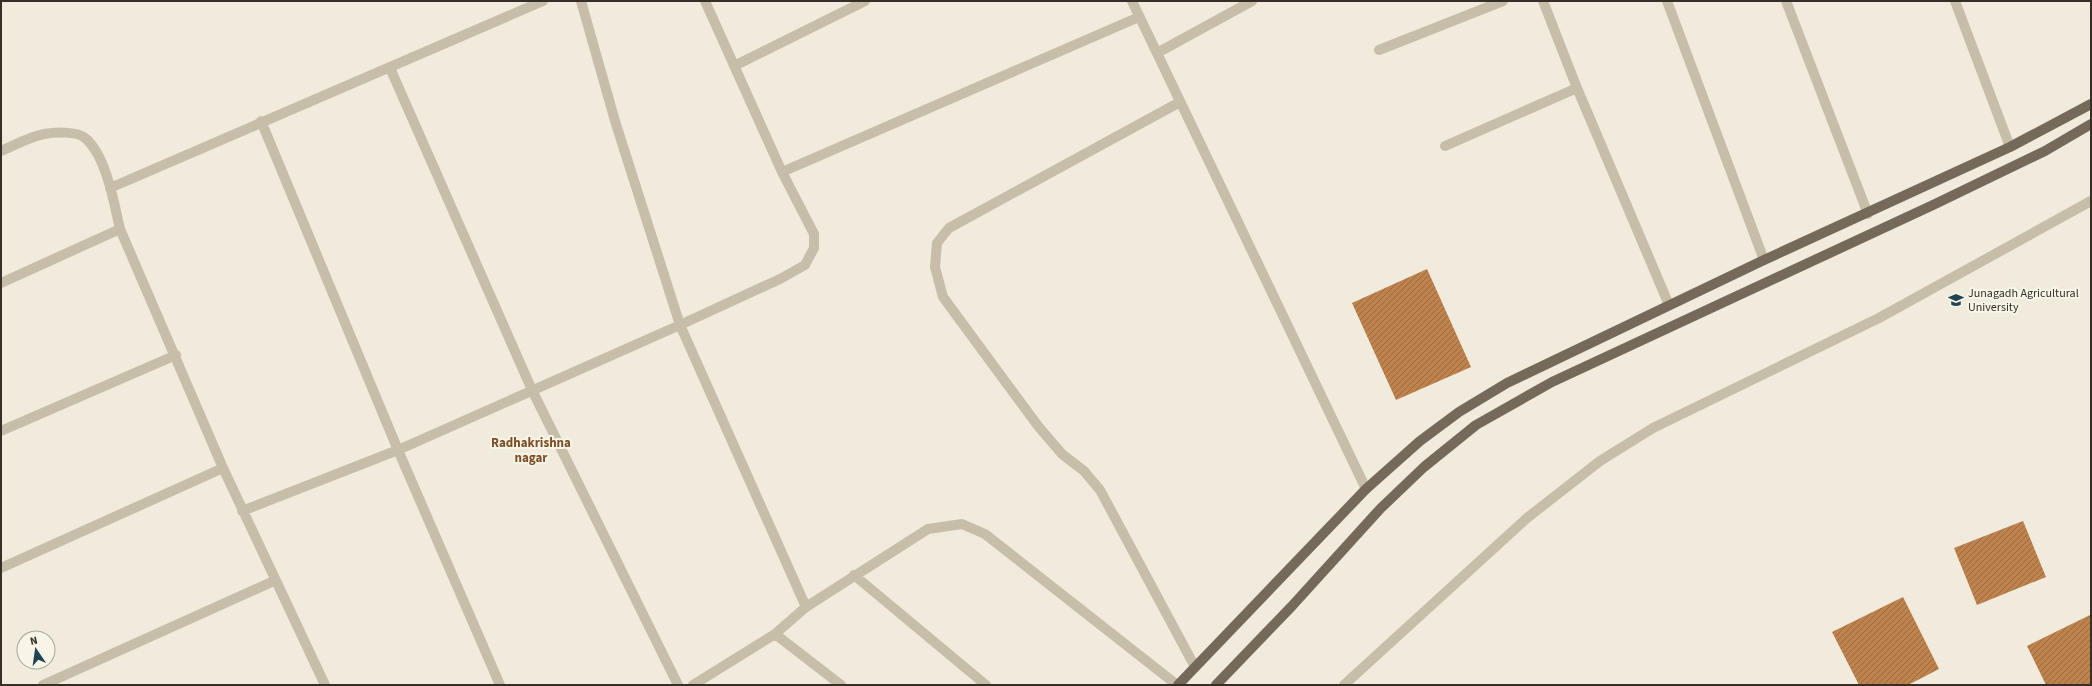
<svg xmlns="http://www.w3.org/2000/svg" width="2092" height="686" viewBox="0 0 2092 686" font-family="'Source Sans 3',sans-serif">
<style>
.building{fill:url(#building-hatch)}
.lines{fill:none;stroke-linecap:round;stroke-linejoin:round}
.minor{stroke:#c7bea9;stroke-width:10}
.major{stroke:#756a5a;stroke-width:10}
.labels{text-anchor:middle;stroke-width:4;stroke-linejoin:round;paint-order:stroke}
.poi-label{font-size:12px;fill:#352f28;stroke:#f8f4e8;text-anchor:start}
.neighbourhood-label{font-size:13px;font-weight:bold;fill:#7d5027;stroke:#f8f4e8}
</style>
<defs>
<pattern id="building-hatch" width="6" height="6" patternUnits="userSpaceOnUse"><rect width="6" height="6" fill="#bd824d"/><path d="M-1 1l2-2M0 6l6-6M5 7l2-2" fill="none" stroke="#9a6b40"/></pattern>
</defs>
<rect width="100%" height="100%" fill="#f0ebdc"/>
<path class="building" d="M1427 269 1471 367 1396 400 1352 303Z
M2023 521 2046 577 1977 605 1954 548Z
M1903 597 1939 669 1908 685H1859L1832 632Z
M2090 615 2091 685H2046L2027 646Z"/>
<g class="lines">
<path class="minor" d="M581 1 615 121 680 325 806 607
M1132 1 1366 489
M1543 1 1577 88 1669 305
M1667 1 1764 260
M1786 1 1868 214
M1955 1 2010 147
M1379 50 1503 1
M1157 53 1252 1
M734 66 865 1
M390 68 532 390 678 685
M1180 102 949 228 937 243 935 267 943 297 1038 426 1062 454 1084 471 1100 490 1195 667
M261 121 398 450 500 685
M1445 146 1577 88
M1 151C15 145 29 137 44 134 54 132 77 131 85 138 106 155 114 203 120 229L223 468 325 685
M782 172 1139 17
M110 188 543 1
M1 283 120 229
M1 431 176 355
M242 511 398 450 680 325 780 279 805 265 814 248V234L782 172 705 1
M1 568 223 468
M854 575 986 685
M775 634 841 685
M43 685 274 581
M693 685 775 634 806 607 928 529 962 524 985 534 1177 685
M1344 685 1527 518 1600 461 1653 428 1879 318 2091 201"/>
<path class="major" d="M1178 685 1366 489 1420 441 1459 412 1507 383 1764 260 2010 147 2091 104
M1216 685 1292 606 1381 508 1424 467 1476 425 1552 382 1933 205 2045 151 2091 124"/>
</g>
<defs>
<g id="university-bare" transform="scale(1.2)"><path d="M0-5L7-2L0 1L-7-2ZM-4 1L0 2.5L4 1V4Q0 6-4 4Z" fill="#214453" stroke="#f8f4e8" stroke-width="2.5" paint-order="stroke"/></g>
</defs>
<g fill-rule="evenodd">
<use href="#university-bare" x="1956" y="300"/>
</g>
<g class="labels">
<g class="poi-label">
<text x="1968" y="297">Junagadh Agricultural<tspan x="1968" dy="14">University</tspan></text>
</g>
<g class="neighbourhood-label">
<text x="531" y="447">Radhakrishna<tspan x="531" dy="15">nagar</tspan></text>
</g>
</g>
<rect width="2092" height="686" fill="none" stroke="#352f28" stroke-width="4"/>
<g transform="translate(36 650) rotate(347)"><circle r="19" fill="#f8f4e8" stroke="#aaa59b"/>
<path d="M0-3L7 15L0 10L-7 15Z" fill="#214453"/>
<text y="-6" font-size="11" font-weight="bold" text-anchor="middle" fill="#352f28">N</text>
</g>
</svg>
